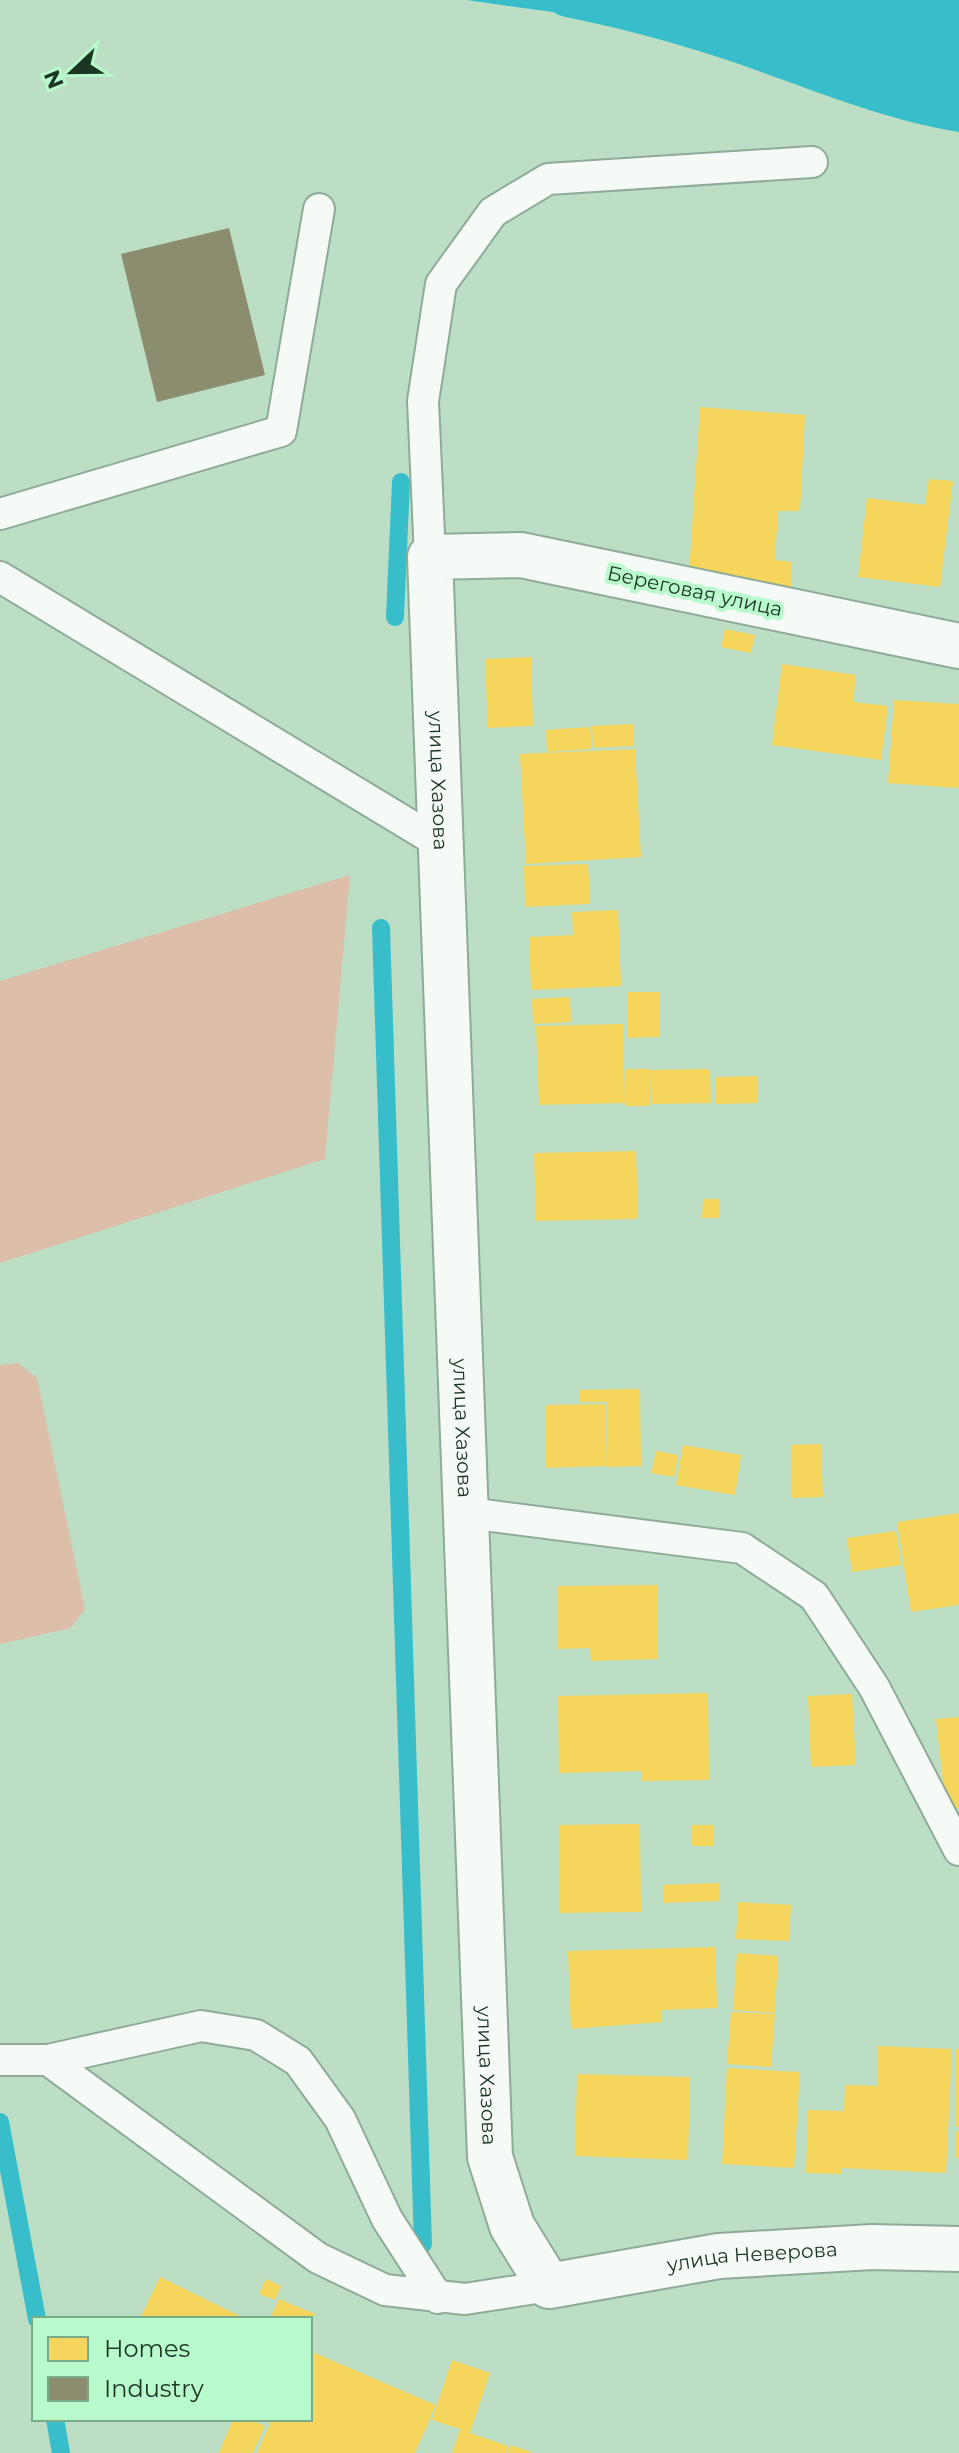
<svg xmlns="http://www.w3.org/2000/svg" width="959" height="2453" viewBox="0 0 959 2453" font-family="Montserrat,sans-serif">
<style>
.green{fill:#ddbfa9}
.water{fill:#38beca}
.pier{fill:#bbdec5}
.homes{fill:#f6d55c}
.industry{fill:#8c8c6e}
.lines{fill:none;stroke-linecap:round;stroke-linejoin:round}
.stream{stroke:#38beca;stroke-width:18}
.lane-casing{stroke:#8fab98;stroke-width:34}
.street-casing{stroke:#8fab98;stroke-width:48}
.lane{stroke:#f5faf6;stroke-width:30}
.street{stroke:#f5faf6;stroke-width:44}
.labels{text-anchor:middle;stroke-width:8;stroke-linejoin:round;paint-order:stroke}
.street-label{font-size:20px;fill:#1c3624;stroke:#b9facc}
</style>
<rect width="100%" height="100%" fill="#bbdec5"/>
<path class="green" d="M350 875 325 1159 0 1263V981Z
M18 1363 37 1378 85 1609 71 1628 0 1644V1365Z"/>
<path class="water" d="M467 0H959V132C877 119 800 84 721 58 639 31 553 12 467 0Z"/>
<path class="pier" d="M463 0 553 12 571 21 466 4Z"/>
<path class="homes" d="M700 407 805 415 800 511H778L775 560 792 562 791 588 689 573Z
M929 479 953 481 940 587 858 577 867 498 925 505Z
M725 629 755 635 751 653 721 647Z
M531 657 533 726 488 728 485 659Z
M782 664 856 675 853 702 888 706 881 760 772 745Z
M894 700 959 704V788L888 783Z
M633 724 634 746 593 748 592 726Z
M590 727 592 749 547 752 546 730Z
M635 749 641 857 526 864 520 754Z
M588 864 590 904 525 907 524 866Z
M618 910 621 986 531 990 529 937 573 935 572 912Z
M628 992H659L660 1037 627 1038Z
M570 997 571 1022 533 1024 532 999Z
M623 1024 625 1103 539 1105 536 1026Z
M626 1069H649V1106H626Z
M710 1069 711 1103 651 1104 650 1070Z
M758 1076V1103L716 1104 715 1077Z
M636 1151 638 1219 536 1221 534 1153Z
M703 1199H720V1218H702Z
M640 1389 641 1466 608 1467 607 1402H580L579 1390Z
M605 1404 607 1466 546 1468 545 1405Z
M821 1444 823 1497 792 1498 791 1445Z
M683 1445 741 1455 735 1495 676 1485Z
M656 1451 678 1455 674 1477 651 1473Z
M959 1513V1605L911 1612 897 1522Z
M896 1531 901 1565 852 1572 847 1538Z
M657 1585 658 1659 591 1661 590 1648 558 1649V1586Z
M708 1693 709 1780 642 1781 641 1771 559 1773 558 1696Z
M852 1694 856 1765 811 1767 808 1696Z
M959 1717V1808L946 1809 936 1719Z
M640 1824 641 1912 560 1913 559 1825Z
M692 1825H714V1846H692Z
M720 1883V1901L664 1903 663 1885Z
M738 1902 791 1905 789 1941 736 1939Z
M715 1947 717 2008 661 2010 662 2022 571 2029 568 1951Z
M737 1953 778 1956 775 2013 733 2010Z
M731 2012 775 2014 771 2067 727 2064Z
M878 2046 952 2049 946 2173 842 2168V2174L806 2173 808 2110 844 2111 845 2085 877 2086Z
M955 2049H959V2127H956Z
M727 2068 800 2072 794 2168 722 2164Z
M577 2074 690 2077 688 2160 575 2156Z
M959 2131V2158H956L955 2132Z
M160 2277 246 2319H140Z
M266 2279 281 2286 275 2300 259 2294Z
M279 2299 315 2314 310 2325V2319H270Z
M310 2351 436 2405 415 2453H257L272 2419H310Z
M452 2360 490 2373 470 2433 508 2446 506 2453H452L460 2429 432 2420Z
M233 2419H248L265 2426 253 2453H219Z
M510 2445 532 2452V2453H507Z"/>
<path class="industry" d="M229 228 265 375 157 402 121 254Z"/>
<g class="lines">
<path class="stream" d="M395 617 401 482
M381 928 423 2244
M0 2122 37 2319
M55 2419 61 2453"/>
<g class="lane-casing">
<path id="lane" d="M0 514 281 431 319 209
M430 557 423 401 441 284 493 212 548 179 812 162
M0 577 441 844
M468 1513 742 1548 814 1596 874 1687 959 1850
M0 2060H48L318 2258 385 2290 465 2299 549 2286
M48 2060 201 2026 256 2035 298 2061 340 2119 387 2219 438 2298"/>
</g>
<g class="street-casing">
<g id="street">
<path id="s1" d="M959 646 521 555 430 557 490 2157 512 2226 549 2286 719 2256 872 2247 959 2249"/>
</g>
</g>
<use href="#lane" class="lane"/>
<use href="#street" class="street"/>
</g>
<g class="labels">
<g class="street-label">
<text transform="translate(695 591) rotate(12)" y="7">Береговая улица</text>
<text dy="7" stroke="none"><textPath href="#s1" startOffset="762">улица Хазова</textPath></text>
<text dy="7" stroke="none"><textPath href="#s1" startOffset="1410">улица Хазова</textPath></text>
<text dy="7" stroke="none"><textPath href="#s1" startOffset="2058">улица Хазова</textPath></text>
<text dy="7" stroke="none"><textPath href="#s1" startOffset="2488">улица Неверова</textPath></text>
</g>
</g>
<rect x="32" y="2317" width="280" height="104" fill="#b9facc" stroke="#7aac89" stroke-width="2"/>
<rect x="48" y="2337" width="40" height="24" fill="#f6d55c" stroke="#7aac89" stroke-width="2"/>
<text x="104" y="2357" font-size="24" fill="#1c3624">Homes</text>
<rect x="48" y="2377" width="40" height="24" fill="#8c8c6e" stroke="#7aac89" stroke-width="2"/>
<text x="104" y="2397" font-size="24" fill="#1c3624">Industry</text>
<g transform="translate(72 72) rotate(248)" stroke="#b9facc" stroke-width="6" paint-order="stroke">
<path d="M0-6L14 30L0 20L-14 30Z" fill="#1c3624"/>
<text y="-12" font-size="22" font-weight="bold" text-anchor="middle" fill="#1c3624">N</text>
</g>
</svg>
